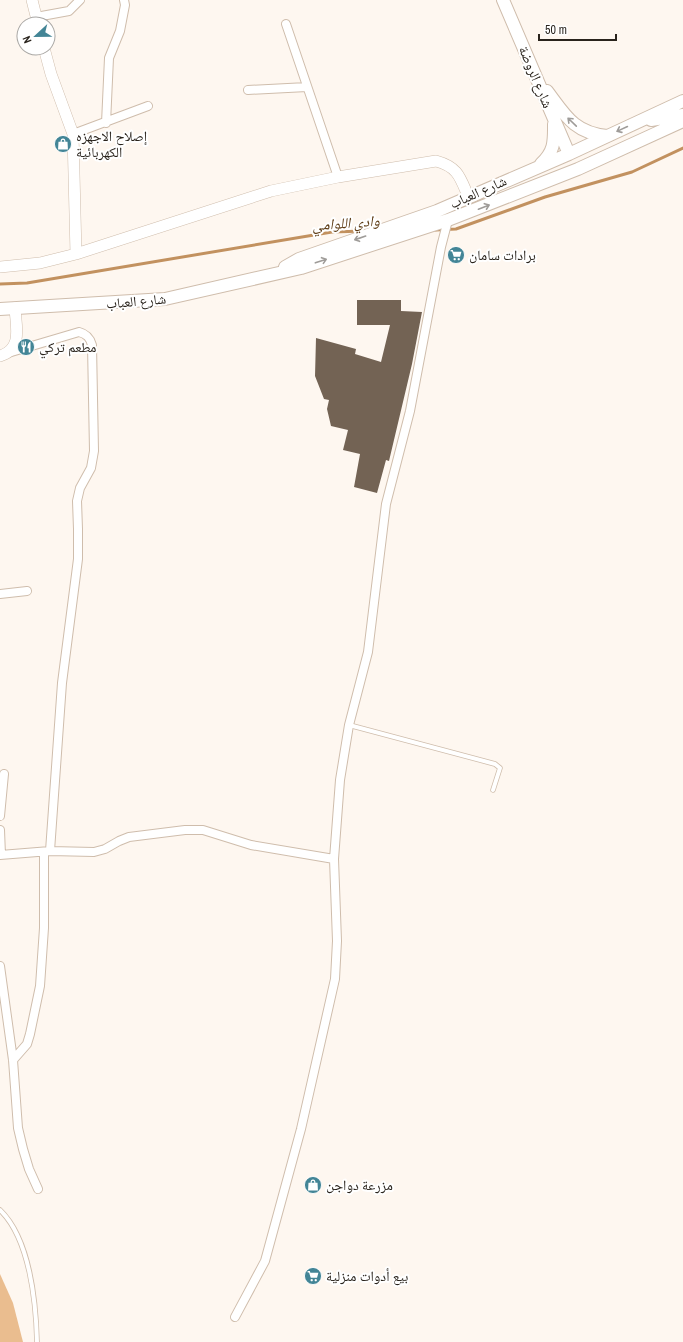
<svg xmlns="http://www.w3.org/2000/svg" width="683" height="1342" viewBox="0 0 683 1342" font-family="'Archivo Narrow','Noto Naskh Arabic',sans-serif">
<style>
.green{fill:#eabd8f}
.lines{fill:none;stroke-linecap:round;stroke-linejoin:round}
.stream{stroke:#c2915f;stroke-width:3}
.building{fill:#736354}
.service-casing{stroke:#cfbdac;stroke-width:5.5}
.minor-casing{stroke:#cfbdac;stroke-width:10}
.tertiary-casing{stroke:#cfbdac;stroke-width:12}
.secondary-casing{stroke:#cfbdac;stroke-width:14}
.service{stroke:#fff;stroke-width:4}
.minor{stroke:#fff;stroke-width:8}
.tertiary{stroke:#fff;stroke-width:11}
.secondary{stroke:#fff;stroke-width:12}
.oneway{stroke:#9f9c99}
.labels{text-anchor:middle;stroke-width:4;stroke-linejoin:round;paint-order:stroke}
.street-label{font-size:14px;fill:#29231c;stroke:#fff}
.poi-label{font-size:14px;fill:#29231c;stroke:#fff;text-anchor:start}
.water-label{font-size:15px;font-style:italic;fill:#5c3a13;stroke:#fff}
</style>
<rect width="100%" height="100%" fill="#fef7f0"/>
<path class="green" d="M0 1274 13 1303 23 1342H0Z"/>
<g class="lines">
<path class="stream" d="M435 230 456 229 545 197 632 172 683 148
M0 284 27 283 332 232 364 231"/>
</g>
<path class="building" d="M357 300H401V311L422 312 412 364 389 461 386 460 377 493 354 487 360 454 343 450 348 430 331 426 327 409 329 400 324 399 315 376 316 338 356 349 355 354 381 362 390 325H357Z"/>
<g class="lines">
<g class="service-casing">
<path id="service" d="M349 725 495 764 500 768 493 790
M0 1210C30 1239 36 1303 37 1342"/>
</g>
<g class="minor-casing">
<path id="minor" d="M36 17 69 11 80 0
M286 24 338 177
M248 90 307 87
M106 123 109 58 120 31 125 5 124 0
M73 134 148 106
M8 353 79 332C87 334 90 338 92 345L94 451 91 468 80 488 77 501 78 529V559L62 683 50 851
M0 594 27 591
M0 816 4 774
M0 830 1 855
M0 855 50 851 94 852 105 849 119 841 129 837 185 830H203L251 845 334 859
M0 966 13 1060 18 1128 23 1149 29 1169 38 1189
M13 1060 27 1044 30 1034 40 986 44 928V852
M235 1317 265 1261 301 1129 335 979 337 941 334 859 340 780 349 725 368 652 386 504 410 411 441 247 448 220"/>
</g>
<g class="tertiary-casing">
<path id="tertiary" d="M32 0 38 24
M44 48 51 74 73 134 76 254
M0 267 40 263 76 254 271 191 338 177 436 161C458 167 460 177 468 196
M0 356C23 349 16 327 15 308"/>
</g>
<g class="secondary-casing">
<path id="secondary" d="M503 0 569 154
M547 91C565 115 574 133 607 136
M651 120 683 115
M541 164C555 151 554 141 554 124
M285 267 299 259 437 211 569 154 683 101
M0 309 165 299 301 268 448 220 578 169 683 121"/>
</g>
<use href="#service" class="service"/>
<use href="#minor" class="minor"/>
<use href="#tertiary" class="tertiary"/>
<use href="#secondary" class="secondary"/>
</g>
<defs><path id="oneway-shaft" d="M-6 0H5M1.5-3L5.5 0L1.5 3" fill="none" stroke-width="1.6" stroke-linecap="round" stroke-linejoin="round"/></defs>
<g class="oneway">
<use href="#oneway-shaft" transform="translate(572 122) rotate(-136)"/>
<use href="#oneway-shaft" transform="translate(622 129) rotate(155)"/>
<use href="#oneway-shaft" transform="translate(484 207) rotate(-21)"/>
<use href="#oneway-shaft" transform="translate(360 238) rotate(161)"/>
<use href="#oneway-shaft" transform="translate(321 261) rotate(-18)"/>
</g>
<defs>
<g id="shop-disc" transform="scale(0.9)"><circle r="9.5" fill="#438596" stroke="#fff"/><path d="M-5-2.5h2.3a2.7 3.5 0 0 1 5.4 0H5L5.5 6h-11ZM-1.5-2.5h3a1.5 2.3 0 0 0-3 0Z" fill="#fff"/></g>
<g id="supermarket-disc" transform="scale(0.9)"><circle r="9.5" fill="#438596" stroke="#fff"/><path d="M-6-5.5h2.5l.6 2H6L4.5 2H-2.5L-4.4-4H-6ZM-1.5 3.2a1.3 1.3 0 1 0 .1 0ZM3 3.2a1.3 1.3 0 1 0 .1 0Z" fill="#fff"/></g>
<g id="restaurant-disc" transform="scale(0.9)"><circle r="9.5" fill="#438596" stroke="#fff"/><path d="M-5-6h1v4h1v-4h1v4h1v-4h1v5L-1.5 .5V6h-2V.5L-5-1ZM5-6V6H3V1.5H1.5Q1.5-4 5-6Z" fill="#fff"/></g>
</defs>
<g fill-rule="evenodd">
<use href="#shop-disc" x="63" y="144"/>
<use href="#supermarket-disc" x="456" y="255"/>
<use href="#restaurant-disc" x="26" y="347"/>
<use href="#shop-disc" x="313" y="1185"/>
<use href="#supermarket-disc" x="313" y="1276"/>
</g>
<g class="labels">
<g class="street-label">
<text transform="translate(536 77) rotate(67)" y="5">شارع الروضة</text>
<text transform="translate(478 192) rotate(-24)" y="5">شارع العباب</text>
<text transform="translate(136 301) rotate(-5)" y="5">شارع العباب</text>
</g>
<g class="poi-label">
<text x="76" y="141">إصلاح الاجهزه<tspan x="76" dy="16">الكهربائية</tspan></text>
<text x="469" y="260">برادات سامان</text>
<text x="39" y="352">مطعم تركي</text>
<text x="326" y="1190">مزرعة دواجن</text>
<text x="326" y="1281">بيع أدوات منزلية</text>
</g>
<g class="water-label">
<text transform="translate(346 223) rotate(-4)" y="5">وادي اللوامي</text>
</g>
</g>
<g transform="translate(36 36) rotate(248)"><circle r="19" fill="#ffffff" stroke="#a9a7a4"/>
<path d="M0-3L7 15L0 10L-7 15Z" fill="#438596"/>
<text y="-6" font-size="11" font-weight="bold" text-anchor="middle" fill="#29231c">N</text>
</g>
<path d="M539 34v6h77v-6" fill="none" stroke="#29231c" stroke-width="2"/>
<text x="545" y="34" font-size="12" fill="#29231c" stroke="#ffffff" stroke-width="3" paint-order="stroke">50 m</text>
</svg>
